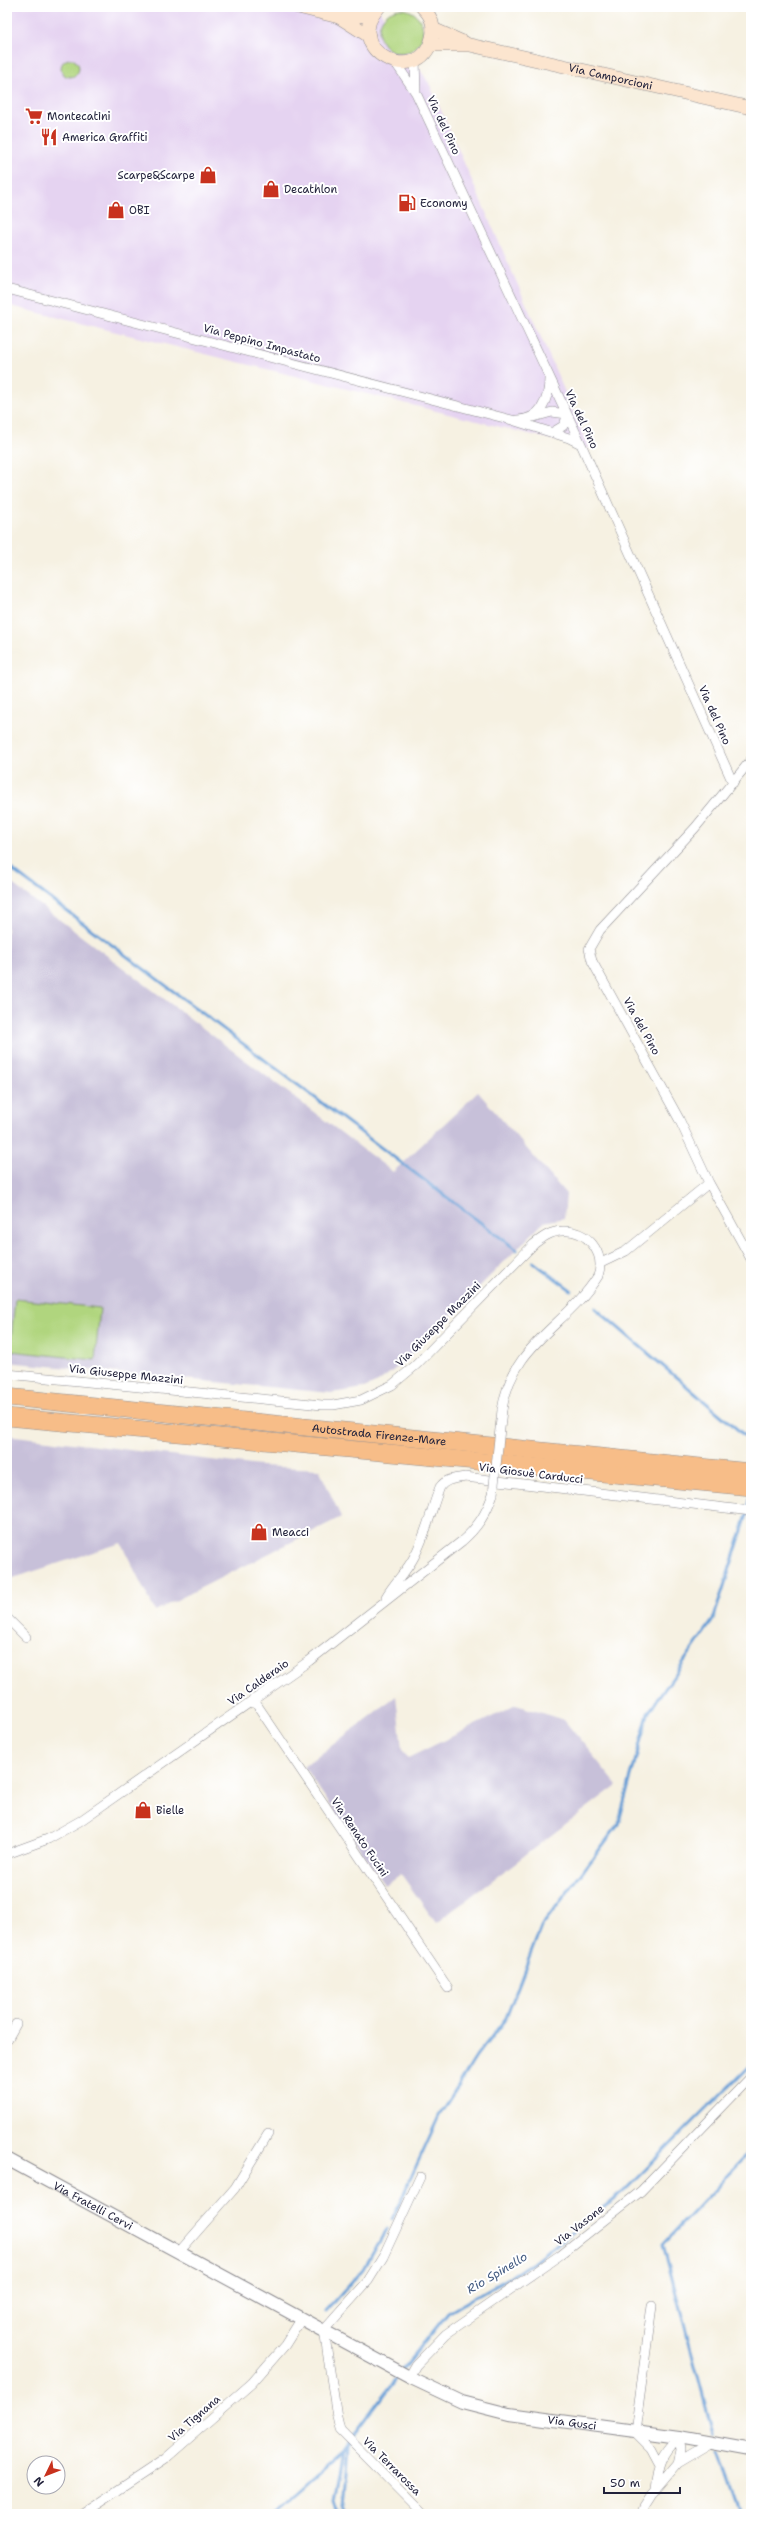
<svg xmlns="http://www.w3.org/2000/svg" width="758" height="2521" viewBox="0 0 758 2521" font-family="'Shantell Sans',sans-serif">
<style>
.built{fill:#e5d3f1}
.industrial{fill:#c7c0d9}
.green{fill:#b0d57e;stroke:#697c5c}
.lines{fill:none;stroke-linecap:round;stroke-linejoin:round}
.stream{stroke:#699fd6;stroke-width:3}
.minor-casing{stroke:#8c8a8e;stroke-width:10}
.tertiary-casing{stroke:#8c8a8e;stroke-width:14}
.secondary-casing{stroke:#8c8a8e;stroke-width:14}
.motorway-casing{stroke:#8c8a8e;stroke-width:18}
.minor{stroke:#fff;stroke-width:9}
.tertiary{stroke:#fff;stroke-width:12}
.secondary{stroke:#fce5cf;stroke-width:13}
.motorway{stroke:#f7bd88;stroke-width:17}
.minor-bridge-casing{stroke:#8c8a8e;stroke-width:10;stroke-linecap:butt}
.minor-bridge{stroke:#fff;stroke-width:9}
.labels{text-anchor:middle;stroke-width:4;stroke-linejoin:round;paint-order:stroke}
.street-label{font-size:11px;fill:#22223b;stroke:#fff}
.poi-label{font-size:11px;fill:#22223b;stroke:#fff;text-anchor:start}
.water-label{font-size:12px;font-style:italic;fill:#425a81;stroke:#fff}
</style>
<rect width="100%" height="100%" fill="#fff"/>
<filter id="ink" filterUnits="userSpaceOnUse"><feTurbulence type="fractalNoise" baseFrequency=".025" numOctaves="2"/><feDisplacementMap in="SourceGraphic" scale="8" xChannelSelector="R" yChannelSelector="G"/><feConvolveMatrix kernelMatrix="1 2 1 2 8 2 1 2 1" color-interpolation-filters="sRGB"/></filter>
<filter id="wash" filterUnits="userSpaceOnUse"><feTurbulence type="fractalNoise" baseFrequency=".012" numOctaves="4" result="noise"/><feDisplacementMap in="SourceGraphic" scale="16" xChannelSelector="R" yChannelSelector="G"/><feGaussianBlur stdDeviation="0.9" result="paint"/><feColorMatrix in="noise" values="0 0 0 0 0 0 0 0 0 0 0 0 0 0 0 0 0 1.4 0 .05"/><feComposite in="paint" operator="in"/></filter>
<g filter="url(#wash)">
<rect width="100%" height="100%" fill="#f6f1e2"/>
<path class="built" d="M7 7H377L429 83 590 449 7 305Z"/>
<path class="industrial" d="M7 880 393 1172 478 1092 566 1194 564 1218 544 1222 404 1362 378 1382 364 1388 331 1393 7 1362Z
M7 1435 260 1466 319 1469 341 1517 155 1611 121 1543 7 1580Z
M396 1696 402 1749 408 1758 516 1705 564 1720 617 1785 436 1923 401 1874 385 1885 304 1767Z"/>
<path class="green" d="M379 31a22 22 0 1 1 44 0a22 22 0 1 1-44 0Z
M61 68a9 9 0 1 1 18 0a9 9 0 1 1-18 0Z
M15 1299 100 1308 95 1360 10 1351Z"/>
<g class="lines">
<path class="stream" d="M7 866 517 1250
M533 1262 571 1290
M595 1308 751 1441
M748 1506 749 1499
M392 2219 439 2116 476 2057 506 2018 541 1927 618 1825 648 1713 713 1620 747 1515
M325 2312 364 2269 386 2230
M402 2370 448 2313 533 2263 623 2192 751 2064
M713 2434 663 2244 751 2150
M718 2452 740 2514
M271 2514 342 2451 398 2375
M337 2514 333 2501 342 2451
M345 2514 341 2506 346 2447"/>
</g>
</g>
<g filter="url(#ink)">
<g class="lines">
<g class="minor-casing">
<path id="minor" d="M415 59 416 93
M395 62 416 93 581 444 733 783
M7 289 512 420 569 438 581 444
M534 417 552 412 567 414
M517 420C541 420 549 399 549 379
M553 432 563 426 568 416
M751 760 695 828 600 930 589 949 592 961 679 1119 709 1183 751 1259
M601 1263 626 1251 709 1183
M7 1374 322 1405H333L361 1400 392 1385 416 1365 534 1244C542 1238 551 1231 562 1231 587 1229 606 1253 598 1276 566 1327 512 1343 502 1410
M386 1597C394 1583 407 1571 414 1557 426 1535 431 1510 440 1487 447 1478 455 1479 465 1477L751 1511
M7 1618 26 1637
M253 1699 448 1988
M7 1854 48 1839 80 1821 309 1661 462 1541C478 1527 486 1514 493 1494
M7 2040 16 2024
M420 2177 383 2257 368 2281 324 2330 337 2417 340 2430 423 2514
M179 2252 235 2188 268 2134
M652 2306 635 2432 651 2448 659 2463
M409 2377 416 2365 446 2334 560 2255 641 2191 751 2077
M678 2463 681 2450 679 2437
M656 2488C659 2464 661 2455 679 2437
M82 2514 165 2459 252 2383 285 2345 302 2318
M640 2514 656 2489 678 2463 712 2443"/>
</g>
<g class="tertiary-casing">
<g id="tertiary">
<path id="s1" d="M7 2159 409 2377 462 2402 509 2414 679 2437 751 2450"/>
</g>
</g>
<g class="secondary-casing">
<g id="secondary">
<path d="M298 7 339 17 373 15"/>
<path d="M379 7C339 50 420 90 432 38 435 26 431 15 422 7"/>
<path d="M339 17 369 36"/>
<path d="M433 29 465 43"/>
<path id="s2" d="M430 45H470L751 108"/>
</g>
</g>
<g class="motorway-casing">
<g id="motorway">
<path id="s3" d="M7 1397 751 1472"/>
<path d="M7 1417 751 1487"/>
</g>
</g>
<use href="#minor" class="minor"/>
<use href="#tertiary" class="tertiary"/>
<use href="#secondary" class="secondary"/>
<use href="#motorway" class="motorway"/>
<g class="minor-bridge-casing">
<path id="minor-bridge" d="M493 1494 502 1410"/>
</g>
<use href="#minor-bridge" class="minor-bridge"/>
</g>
</g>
<defs>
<g id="supermarket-bare" transform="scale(1.38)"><path d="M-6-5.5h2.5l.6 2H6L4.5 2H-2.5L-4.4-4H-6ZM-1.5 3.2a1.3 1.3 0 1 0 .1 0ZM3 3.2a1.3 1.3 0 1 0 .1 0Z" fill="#c8321e" stroke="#fff" stroke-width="2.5" paint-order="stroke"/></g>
<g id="restaurant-bare" transform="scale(1.38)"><path d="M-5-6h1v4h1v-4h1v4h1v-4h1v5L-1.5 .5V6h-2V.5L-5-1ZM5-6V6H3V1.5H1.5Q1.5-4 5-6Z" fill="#c8321e" stroke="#fff" stroke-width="2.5" paint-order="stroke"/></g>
<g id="shop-bare" transform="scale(1.38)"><path d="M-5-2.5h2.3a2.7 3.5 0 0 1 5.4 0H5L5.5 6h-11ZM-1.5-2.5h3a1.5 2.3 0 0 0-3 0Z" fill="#c8321e" stroke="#fff" stroke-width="2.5" paint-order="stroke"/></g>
<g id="fuel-bare" transform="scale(1.38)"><path d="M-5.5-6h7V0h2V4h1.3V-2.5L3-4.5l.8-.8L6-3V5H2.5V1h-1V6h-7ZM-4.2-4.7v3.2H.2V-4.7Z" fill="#c8321e" stroke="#fff" stroke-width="2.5" paint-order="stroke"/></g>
</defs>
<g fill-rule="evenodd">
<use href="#supermarket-bare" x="34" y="116"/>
<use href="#restaurant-bare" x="49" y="137"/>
<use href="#shop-bare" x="208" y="175"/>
<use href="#shop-bare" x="271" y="189"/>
<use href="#fuel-bare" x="407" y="203"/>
<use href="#shop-bare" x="116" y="210"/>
<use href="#shop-bare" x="259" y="1532"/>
<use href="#shop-bare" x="143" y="1810"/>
</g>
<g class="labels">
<g class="street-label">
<text dy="4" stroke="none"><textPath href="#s2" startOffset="184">Via Camporcioni</textPath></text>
<text transform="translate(444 125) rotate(65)" y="4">Via del Pino</text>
<text transform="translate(262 343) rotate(15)" y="4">Via Peppino Impastato</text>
<text transform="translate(582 419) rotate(65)" y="4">Via del Pino</text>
<text transform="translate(715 715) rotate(66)" y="4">Via del Pino</text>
<text transform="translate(642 1026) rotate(61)" y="4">Via del Pino</text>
<text transform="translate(438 1324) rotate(-45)" y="4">Via Giuseppe Mazzini</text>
<text transform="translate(126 1374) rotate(6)" y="4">Via Giuseppe Mazzini</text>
<text dy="4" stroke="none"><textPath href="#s3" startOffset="374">Autostrada Firenze-Mare</textPath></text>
<text transform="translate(531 1473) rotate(7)" y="4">Via Giosuè Carducci</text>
<text transform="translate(258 1682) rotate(-35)" y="4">Via Calderaio</text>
<text transform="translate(360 1837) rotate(56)" y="4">Via Renato Fucini</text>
<text dy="4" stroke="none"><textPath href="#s1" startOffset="98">Via Fratelli Cervi</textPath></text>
<text transform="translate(579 2225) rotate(-38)" y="4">Via Vasone</text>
<text transform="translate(194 2418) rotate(-41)" y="4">Via Tignana</text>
<text dy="4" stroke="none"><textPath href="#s1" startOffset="628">Via Gusci</textPath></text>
<text transform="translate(392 2466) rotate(45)" y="4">Via Terrarossa</text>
</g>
<g class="poi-label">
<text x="47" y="120">Montecatini</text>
<text x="62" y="141">America Graffiti</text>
<text x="195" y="179" text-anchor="end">Scarpe&amp;Scarpe</text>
<text x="284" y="193">Decathlon</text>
<text x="420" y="207">Economy</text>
<text x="129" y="214">OBI</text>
<text x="272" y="1536">Meacci</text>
<text x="156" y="1814">Bielle</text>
</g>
<g class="water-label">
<text transform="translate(497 2273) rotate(-31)" y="4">Rio Spinello</text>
</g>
</g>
<rect width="758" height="2521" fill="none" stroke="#fff" stroke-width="24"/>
<g transform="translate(46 2475) rotate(227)"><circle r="19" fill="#ffffff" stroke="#a7a7b1"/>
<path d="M0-3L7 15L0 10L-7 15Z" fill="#c8321e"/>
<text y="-6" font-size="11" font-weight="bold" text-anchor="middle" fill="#22223b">N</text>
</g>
<path d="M604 2487v6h76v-6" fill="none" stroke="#22223b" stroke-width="2"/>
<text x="610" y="2487" font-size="12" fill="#22223b" stroke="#ffffff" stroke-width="3" paint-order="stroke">50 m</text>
</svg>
